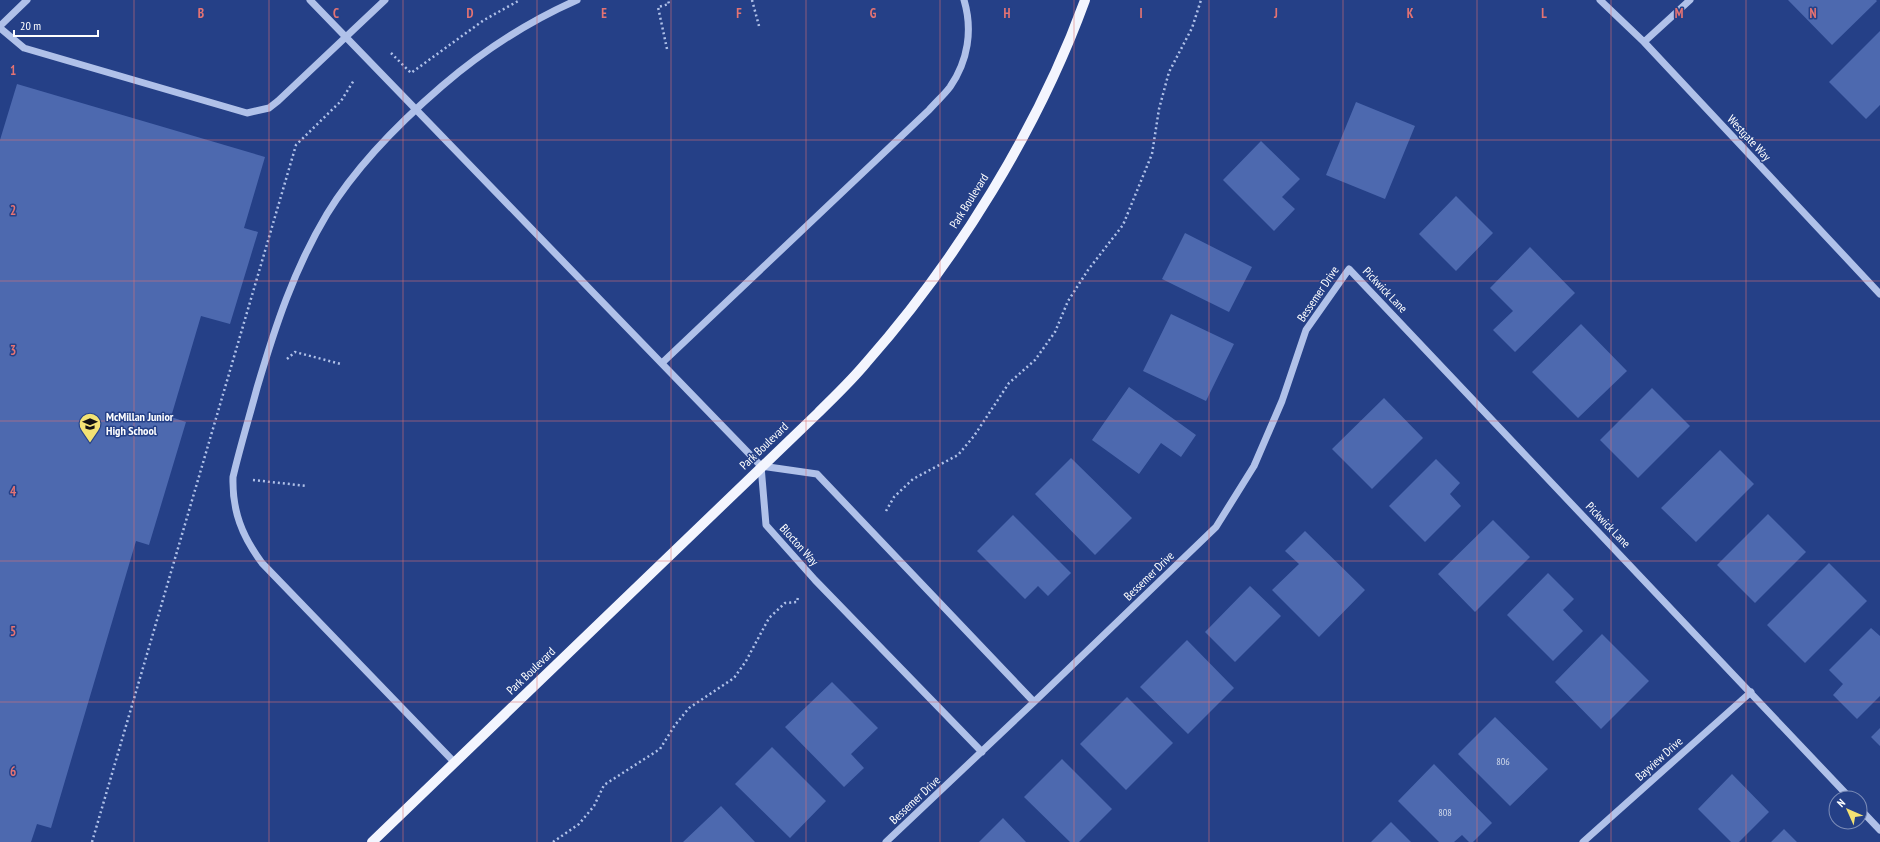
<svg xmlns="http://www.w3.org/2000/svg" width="1880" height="842" viewBox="0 0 1880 842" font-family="'PT Sans Narrow',sans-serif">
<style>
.building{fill:#4d69af}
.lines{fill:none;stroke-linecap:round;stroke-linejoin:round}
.path{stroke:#b0c1e9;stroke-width:2.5;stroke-dasharray:2 3;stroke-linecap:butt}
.minor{stroke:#b0c1e9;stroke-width:7}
.major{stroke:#f3f5fe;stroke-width:10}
.grid{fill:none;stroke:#e47373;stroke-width:1;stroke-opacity:0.55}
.labels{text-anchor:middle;stroke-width:3;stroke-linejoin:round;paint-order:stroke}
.number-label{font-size:10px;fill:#d2daeb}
.street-label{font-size:12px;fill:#fff;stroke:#254087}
.poi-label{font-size:12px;font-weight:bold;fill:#fff;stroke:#254087;text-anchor:start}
.grid-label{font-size:13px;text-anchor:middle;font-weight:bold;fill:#e47373;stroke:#254087;stroke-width:3;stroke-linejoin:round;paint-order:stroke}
</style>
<rect width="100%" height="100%" fill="#254087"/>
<path class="building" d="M1788 0H1876L1877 1 1832 45Z
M1880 31V105L1866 119 1829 82Z
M17 84 265 157 244 228 258 232 230 324 201 316 171 417 186 422 149 545 136 541 51 828 37 824 31 842H0V140Z
M1356 102 1415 126 1385 199 1326 175Z
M1261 141 1300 179 1282 197 1295 209 1274 231 1223 180Z
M1456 196 1493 233 1456 271 1419 234Z
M1185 233 1252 267 1229 312 1162 279Z
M1530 247 1575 293 1515 352 1493 330 1513 311 1490 288Z
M1171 314 1234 344 1206 401 1143 371Z
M1581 324 1627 371 1578 418 1532 372Z
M1129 387 1196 435 1181 457 1161 443 1139 474 1092 440Z
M1652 388 1690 426 1638 478 1600 440Z
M1384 398 1423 438 1372 489 1332 449Z
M1720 450 1754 484 1696 542 1661 508Z
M1071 458 1132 518 1095 555 1035 494Z
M1436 459 1460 483 1450 494 1461 506 1425 542 1389 506Z
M1768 514 1806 552 1755 603 1717 565Z
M1013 515 1071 573 1048 596 1038 586 1025 599 977 551Z
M1493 520 1530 557 1475 612 1438 574Z
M1305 531 1365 590 1319 637 1272 590 1299 564 1285 551Z
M1829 563 1867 601 1805 663 1767 625Z
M1548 573 1574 599 1563 610 1583 631 1553 661 1507 615Z
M1250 586 1281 616 1235 662 1205 632Z
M1871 628 1880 636V696L1857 719 1833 695 1843 684 1829 670Z
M1602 634 1649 681 1601 729 1555 682Z
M1187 640 1234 688 1188 734 1140 687Z
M832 682 878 728 851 754 864 768 844 787 785 727Z
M1127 697 1173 743 1126 790 1080 744Z
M1495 717 1548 769 1510 806 1458 754Z
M1880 728V746L1871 737Z
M772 747 826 801 790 838 735 784Z
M1062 759 1112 809 1079 842H1070L1024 797Z
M1434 764 1492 823 1473 842H1469L1462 835 1454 842H1439L1398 801Z
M1732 774 1769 812 1739 842H1731L1698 809Z
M721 806 755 842H683Z
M1003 818 1026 842H979Z
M1391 822 1411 842H1371Z
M1784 829 1797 842H1771Z"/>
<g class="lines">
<path class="path" d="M752 0 759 26
M667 49 658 7 669 4 668 0
M391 53 411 73 484 20 520 0
M287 359 295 352 341 364
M253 480 307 486
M886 511 894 497 913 479 958 455 974 436 1009 383 1035 360 1055 332 1068 301 1088 270 1123 225 1152 154 1159 109 1169 72 1192 28 1201 0
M92 842 296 145 341 101 354 80
M553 842 579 824 594 806 604 785 660 749 675 725 689 708 734 678 746 661 769 618 785 603 797 602 798 597"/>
<path class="minor" d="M310 0 761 466
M1600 0 1644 42 1880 294
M0 26 27 0
M0 28 24 48 247 113 269 108 278 101 385 0
M1644 42 1690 0
M662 363 929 110C936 102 944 95 950 87 968 61 973 30 964 0
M761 466 766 525 815 580 982 752
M761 466 817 474 1034 702
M455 763 262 563C242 536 232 511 233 477 240 447 249 418 257 388 275 327 294 269 327 214 357 165 399 123 442 86 483 51 527 22 577 0
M1860 809 1880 830
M886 842 1034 702 1216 527 1254 466 1282 401 1306 330 1349 269 1850 798
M1583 842 1751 692"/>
<path class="major" d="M372 842 818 413C834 397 851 381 866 363 957 260 1038 129 1085 0"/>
</g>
<path class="grid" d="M134 0V842M269 0V842M403 0V842M537 0V842M671 0V842M806 0V842M940 0V842M1074 0V842M1209 0V842M1343 0V842M1477 0V842M1611 0V842M1746 0V842M0 140H1880M0 281H1880M0 421H1880M0 561H1880M0 702H1880"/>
<defs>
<g id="school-pin" transform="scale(1.15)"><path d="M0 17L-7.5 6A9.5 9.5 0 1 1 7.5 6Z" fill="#f3e274" stroke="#254087"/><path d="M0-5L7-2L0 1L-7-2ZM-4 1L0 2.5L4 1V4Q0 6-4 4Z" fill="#111"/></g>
</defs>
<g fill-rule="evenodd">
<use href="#school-pin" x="90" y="424"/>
</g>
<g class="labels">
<g class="number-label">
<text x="1503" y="765">806</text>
<text x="1445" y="816">808</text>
</g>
<g class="street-label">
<text transform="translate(1749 138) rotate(47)" y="4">Westgate Way</text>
<text transform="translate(969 201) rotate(-58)" y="4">Park Boulevard</text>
<text transform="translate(1385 290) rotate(46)" y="4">Pickwick Lane</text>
<text transform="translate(1318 294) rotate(-56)" y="4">Bessemer Drive</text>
<text transform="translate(764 446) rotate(-44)" y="4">Park Boulevard</text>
<text transform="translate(1608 525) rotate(46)" y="4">Pickwick Lane</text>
<text transform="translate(799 545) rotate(48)" y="4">Blocton Way</text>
<text transform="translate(1149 576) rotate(-44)" y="4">Bessemer Drive</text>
<text transform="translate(531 671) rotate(-44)" y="4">Park Boulevard</text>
<text transform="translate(1659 759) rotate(-42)" y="4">Bayview Drive</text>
<text transform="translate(915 800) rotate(-43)" y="4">Bessemer Drive</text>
</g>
<g class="poi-label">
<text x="106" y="421">McMillan Junior<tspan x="106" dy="14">High School</tspan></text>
</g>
</g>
<g class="grid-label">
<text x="201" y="18">B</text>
<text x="336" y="18">C</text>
<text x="470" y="18">D</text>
<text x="604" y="18">E</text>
<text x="739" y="18">F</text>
<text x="873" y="18">G</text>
<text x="1007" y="18">H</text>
<text x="1141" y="18">I</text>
<text x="1276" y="18">J</text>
<text x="1410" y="18">K</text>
<text x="1544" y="18">L</text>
<text x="1679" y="18">M</text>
<text x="1813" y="18">N</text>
<text x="13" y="75">1</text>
<text x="13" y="215">2</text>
<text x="13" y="355">3</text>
<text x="13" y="496">4</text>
<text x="13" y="636">5</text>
<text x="13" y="776">6</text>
</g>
<g transform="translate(1848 810) rotate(315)"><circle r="19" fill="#254087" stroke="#7c8cb7"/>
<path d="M0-3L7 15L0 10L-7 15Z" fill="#f3e274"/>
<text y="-6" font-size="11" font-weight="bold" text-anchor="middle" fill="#ffffff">N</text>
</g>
<path d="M14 30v6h84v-6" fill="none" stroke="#ffffff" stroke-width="2"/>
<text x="20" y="30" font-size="12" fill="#ffffff" stroke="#254087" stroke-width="3" paint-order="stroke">20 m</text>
</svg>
